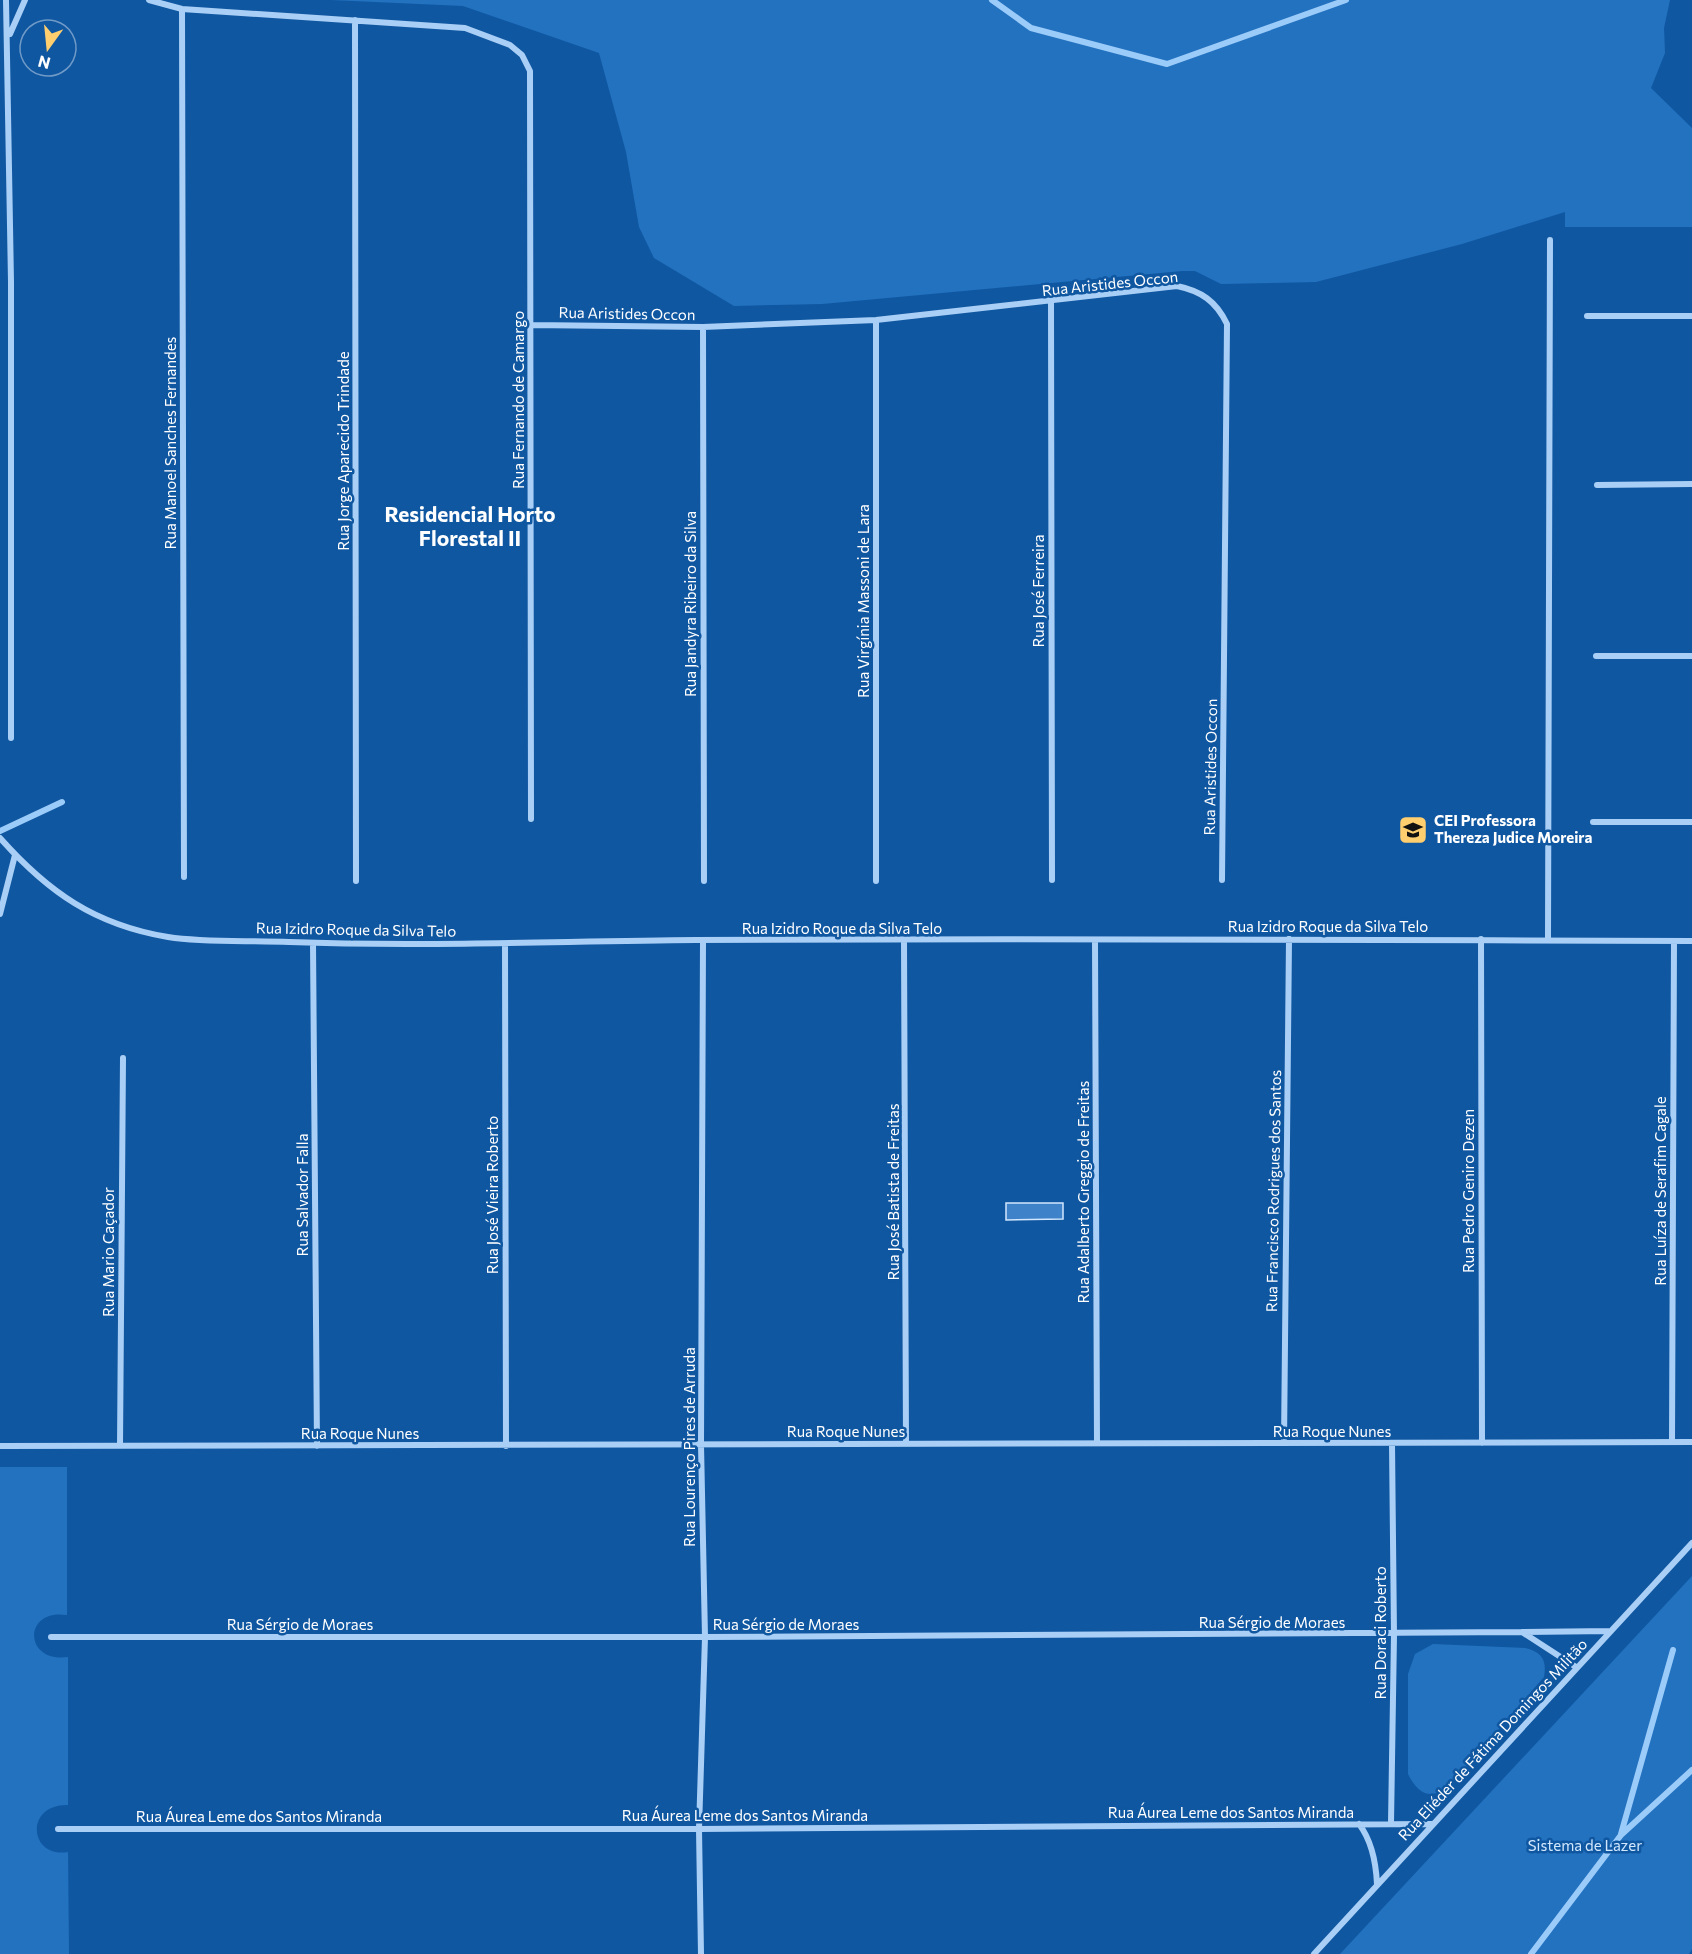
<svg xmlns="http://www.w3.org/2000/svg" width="1692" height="1954" viewBox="0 0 1692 1954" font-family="Commissioner,sans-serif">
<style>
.green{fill:#2372c0}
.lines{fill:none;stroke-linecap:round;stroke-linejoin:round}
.stream{stroke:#9bcbf9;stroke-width:6}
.building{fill:#3e82ca;stroke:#d2e8fe;stroke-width:1.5}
.minor{stroke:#a9cff6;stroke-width:6}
.labels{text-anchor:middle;stroke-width:5;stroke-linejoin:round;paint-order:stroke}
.street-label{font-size:15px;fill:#fff;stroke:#1057a1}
.poi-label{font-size:15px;font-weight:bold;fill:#fff;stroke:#1057a1;text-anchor:start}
.park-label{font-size:15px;fill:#d2e8fe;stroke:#1057a1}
.district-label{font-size:21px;font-weight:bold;fill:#fff;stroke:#1057a1}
</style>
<rect width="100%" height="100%" fill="#1057a1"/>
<path class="green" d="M331 0H1670L1664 28 1665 53 1651 88 1692 128V227H1565V212L1462 244 1316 282 1221 284 1195 271H1182L822 304 734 306 654 258 639 227 626 152 599 53 463 6Z
M0 1467H67V1615C23 1608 23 1663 68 1657V1805C24 1804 29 1859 68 1852L69 1954H0Z
M1692 1576V1949L1689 1954H1340Z
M1433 1644 1525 1648C1542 1652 1547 1660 1544 1677L1453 1782C1434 1800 1420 1798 1408 1774V1674L1415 1654Z"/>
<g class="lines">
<path class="stream" d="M992 0 1031 28 1167 64 1346 0
M0 831 62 802
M1621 1834 1673 1650
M1531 1954 1621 1835 1692 1770"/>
</g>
<path class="building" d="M1006 1203H1063V1219L1006 1220Z"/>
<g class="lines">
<path class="minor" d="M6 0 11 282V738
M149 0 182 9 465 28 510 45 522 55 530 71 531 819
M182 9 184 877
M355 20 356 881
M10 34 25 0
M1051 303 1052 880
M1587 316H1692
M876 320V881
M531 325 703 327 876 320 1177 286C1201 291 1216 301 1227 324L1222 880
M703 327 704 881
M1597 485 1692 484
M1596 656H1692
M1593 822H1692
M0 838C48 892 95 925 168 937 206 943 249 940 289 942 424 947 560 941 696 940 1028 938 1360 940 1692 941
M0 914 15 855
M1481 939 1482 1443
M1548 939 1550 240
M904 941 906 1443
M1095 941 1097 1443
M313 943 317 1446
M505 944 506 1446
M1672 1441 1674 941
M1284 1443 1289 939
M0 1446 1692 1442
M120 1446 123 1058
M51 1637H705L1522 1632
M1576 1667 1522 1632 1611 1631
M1391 1823 1394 1635 1392 1444
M1359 1824C1372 1841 1376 1863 1377 1884
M58 1829H699L1432 1824
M701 1954 699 1829 705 1637 701 1445 703 940
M1314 1954 1692 1543"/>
</g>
<defs>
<g id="school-square" transform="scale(1.5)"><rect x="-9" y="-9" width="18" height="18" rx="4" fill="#ffce6e" stroke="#1057a1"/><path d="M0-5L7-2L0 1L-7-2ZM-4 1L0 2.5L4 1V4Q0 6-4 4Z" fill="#111"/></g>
</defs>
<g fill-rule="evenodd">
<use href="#school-square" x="1413" y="830"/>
</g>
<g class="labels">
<g class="street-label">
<text transform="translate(1110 284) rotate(-6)" y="5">Rua Aristides Occon</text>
<text transform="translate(627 314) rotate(1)" y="5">Rua Aristides Occon</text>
<text transform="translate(519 400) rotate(-90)" y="5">Rua Fernando de Camargo</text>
<text transform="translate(171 443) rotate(-90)" y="5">Rua Manoel Sanches Fernandes</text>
<text transform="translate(344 451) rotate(-90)" y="5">Rua Jorge Aparecido Trindade</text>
<text transform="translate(1039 591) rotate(-90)" y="5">Rua José Ferreira</text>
<text transform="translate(864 601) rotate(-90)" y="5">Rua Virgínia Massoni de Lara</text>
<text transform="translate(691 604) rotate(-90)" y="5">Rua Jandyra Ribeiro da Silva</text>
<text transform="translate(1211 767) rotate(-89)" y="5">Rua Aristides Occon</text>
<text x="1328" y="932">Rua Izidro Roque da Silva Telo</text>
<text x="842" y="934">Rua Izidro Roque da Silva Telo</text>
<text transform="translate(356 930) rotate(1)" y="5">Rua Izidro Roque da Silva Telo</text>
<text transform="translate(1274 1191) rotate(-89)" y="5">Rua Francisco Rodrigues dos Santos</text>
<text transform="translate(1469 1191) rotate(-90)" y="5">Rua Pedro Geniro Dezen</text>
<text transform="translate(1661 1191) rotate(-90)" y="5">Rua Luíza de Serafim Cagale</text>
<text transform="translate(894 1192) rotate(-90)" y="5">Rua José Batista de Freitas</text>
<text transform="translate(1084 1192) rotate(-90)" y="5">Rua Adalberto Greggio de Freitas</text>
<text transform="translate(303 1195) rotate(-90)" y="5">Rua Salvador Falla</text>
<text transform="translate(493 1195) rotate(-90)" y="5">Rua José Vieira Roberto</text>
<text transform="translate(109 1252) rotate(-90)" y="5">Rua Mario Caçador</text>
<text x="846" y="1437">Rua Roque Nunes</text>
<text x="1332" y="1437">Rua Roque Nunes</text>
<text x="360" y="1439">Rua Roque Nunes</text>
<text transform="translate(690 1447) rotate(-90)" y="5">Rua Lourenço Pires de Arruda</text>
<text x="1272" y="1628">Rua Sérgio de Moraes</text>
<text x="300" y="1630">Rua Sérgio de Moraes</text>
<text x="786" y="1630">Rua Sérgio de Moraes</text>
<text transform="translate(1381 1633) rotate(-90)" y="5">Rua Doraci Roberto</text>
<text transform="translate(1493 1740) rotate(-47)" y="5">Rua Eliéder de Fátima Domingos Militão</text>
<text x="1231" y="1818">Rua Áurea Leme dos Santos Miranda</text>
<text x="745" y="1821">Rua Áurea Leme dos Santos Miranda</text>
<text x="259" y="1822">Rua Áurea Leme dos Santos Miranda</text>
</g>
<g class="poi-label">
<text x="1434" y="826">CEI Professora<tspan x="1434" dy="17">Thereza Judice Moreira</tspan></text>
</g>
<g class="park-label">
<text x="1585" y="1851">Sistema de Lazer</text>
</g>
<g class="district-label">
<text x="470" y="522">Residencial Horto<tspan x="470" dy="24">Florestal II</tspan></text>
</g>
</g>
<g transform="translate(48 48) rotate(195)"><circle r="28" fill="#1057a1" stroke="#709ac7" stroke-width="1.5"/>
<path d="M0-4.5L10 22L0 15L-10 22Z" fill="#ffce6e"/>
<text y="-9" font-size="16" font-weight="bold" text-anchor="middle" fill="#ffffff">N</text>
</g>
</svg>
